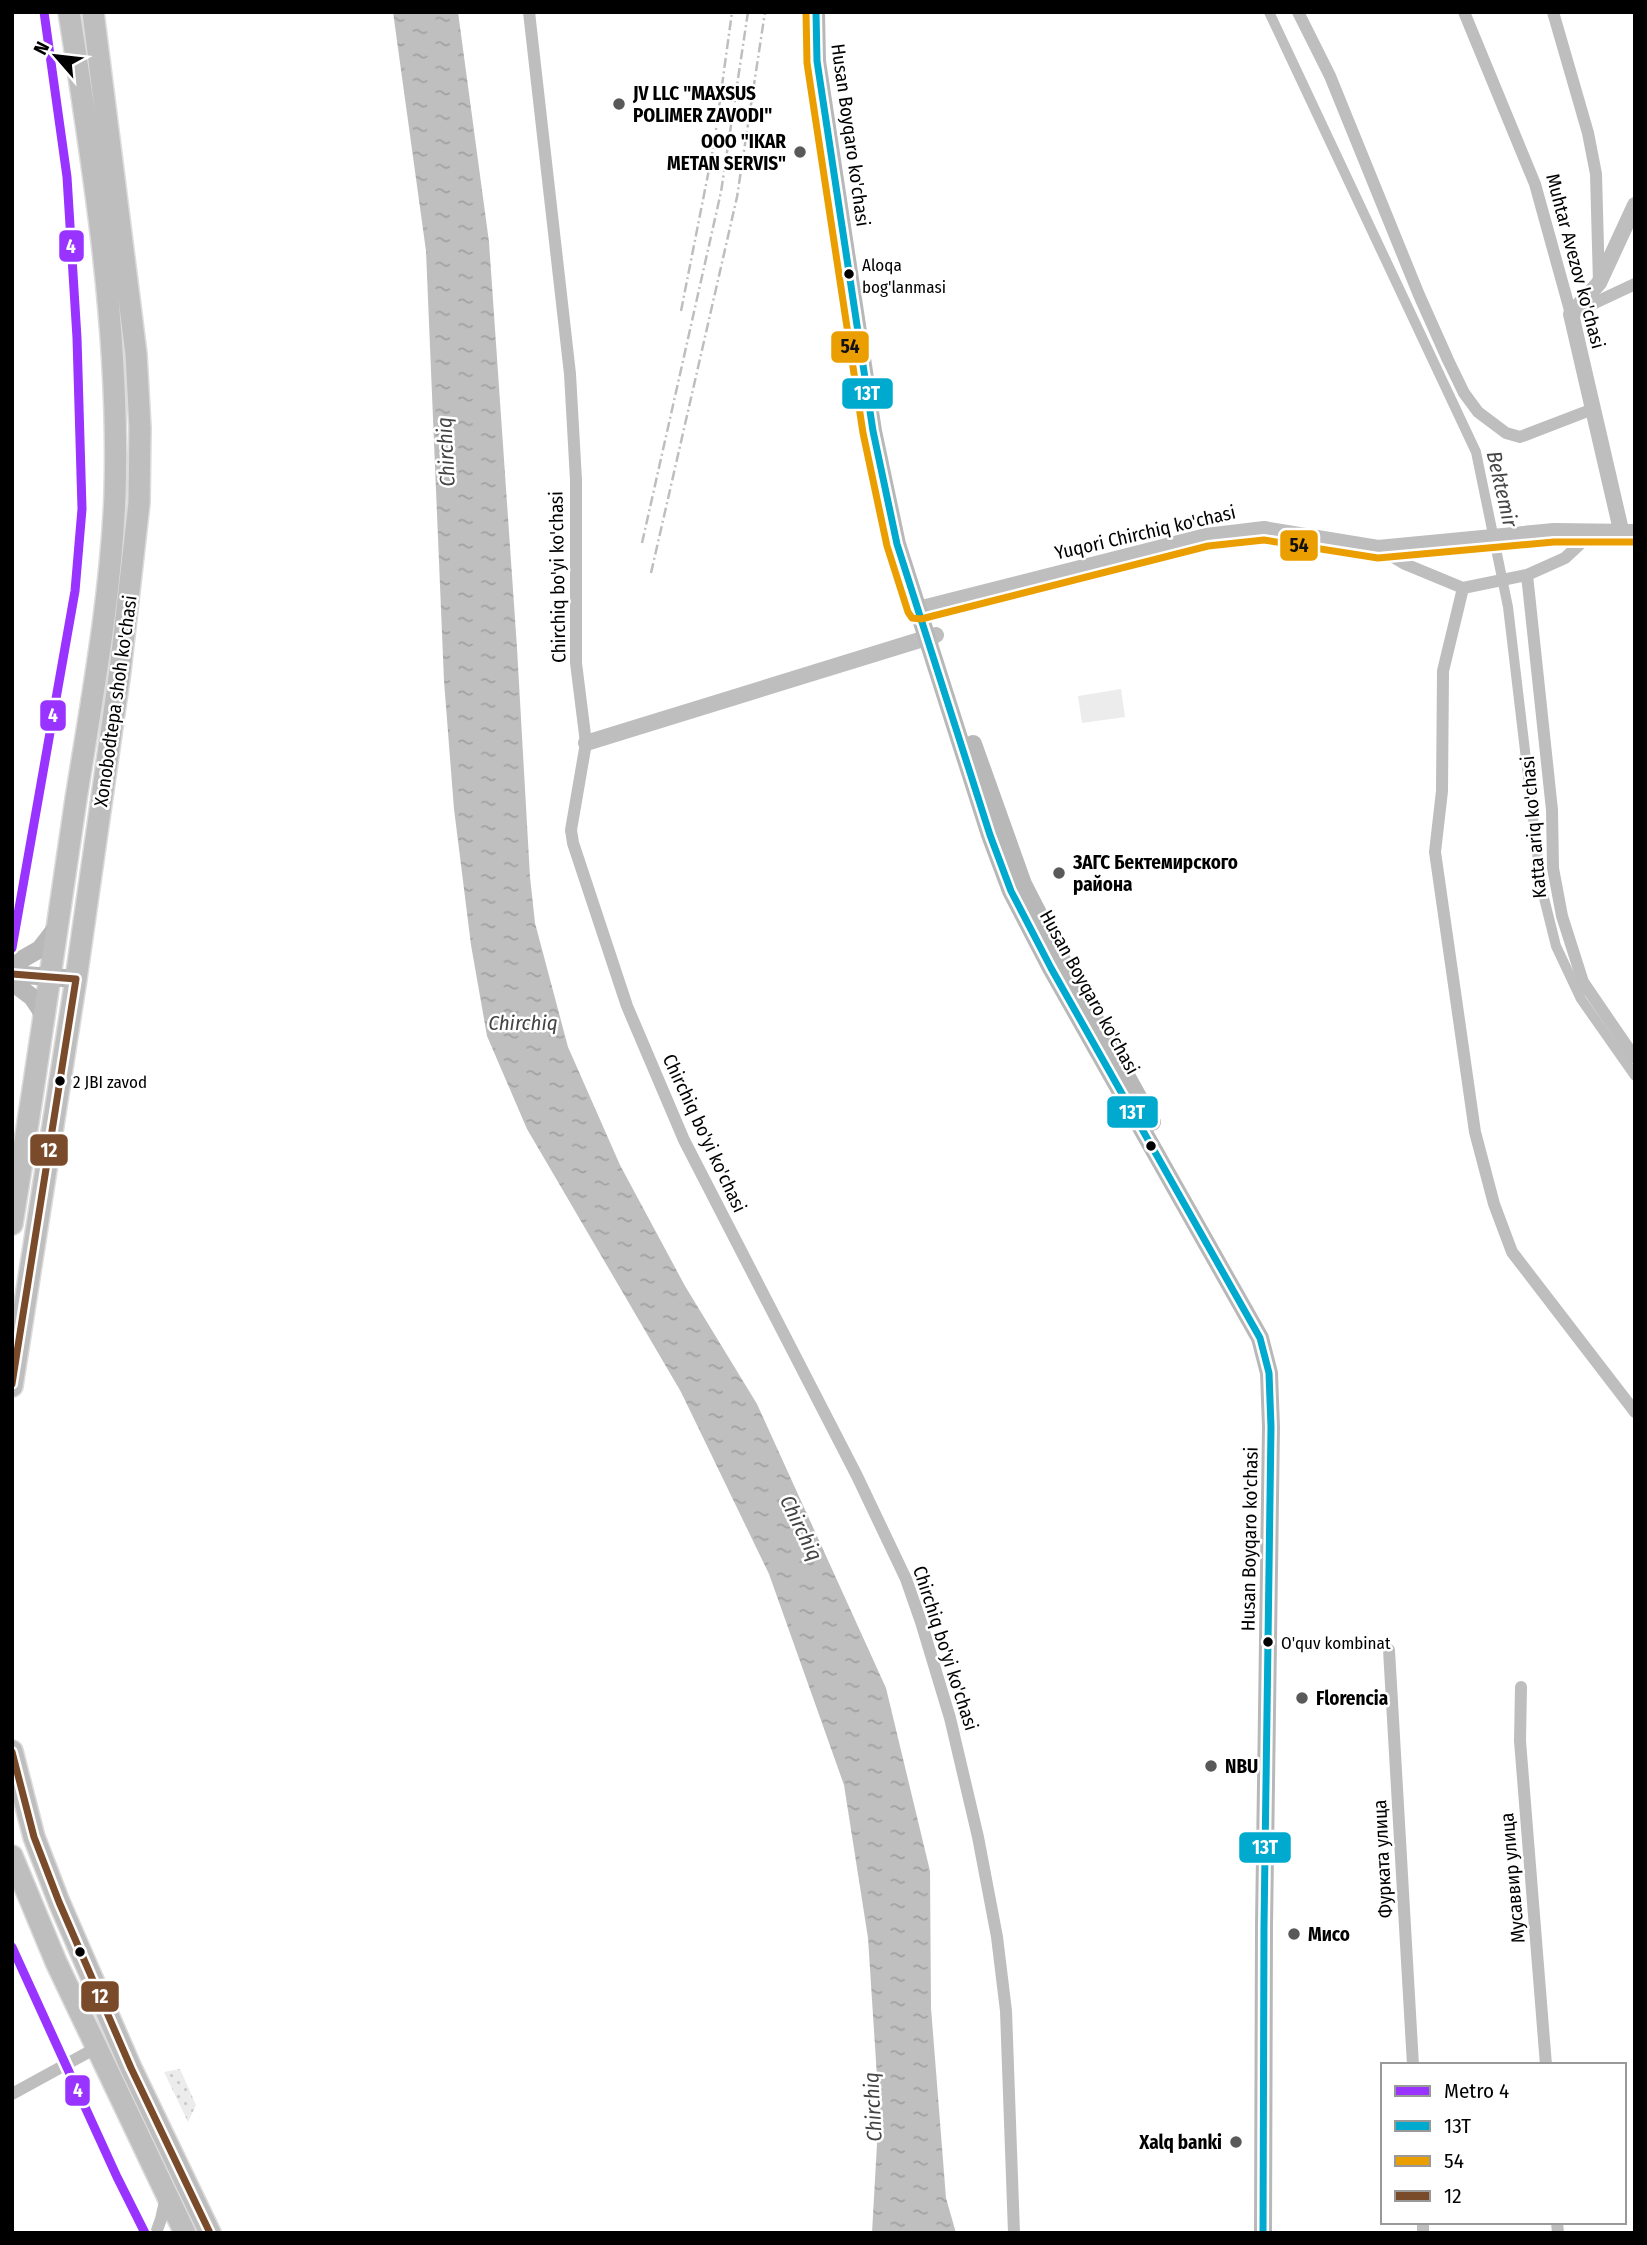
<svg xmlns="http://www.w3.org/2000/svg" width="1647" height="2245" viewBox="0 0 1647 2245" font-family="'Fira Sans Condensed',sans-serif">
<style>
.grass{fill:url(#grass-dots)}
.park{fill:#ececec}
.water{fill:url(#water-ripples)}
.lines{fill:none;stroke-linecap:round;stroke-linejoin:round}
.canal{stroke:#bfbfbf;stroke-width:10}
.trunk-casing{stroke:#dbdbdb;stroke-width:24}
.minor{stroke:#bebebe;stroke-width:12}
.tertiary{stroke:#bebebe;stroke-width:16}
.secondary{stroke:#b8b8b8;stroke-width:18}
.trunk{stroke:#bebebe;stroke-width:21}
.rail{stroke:#bebebe;stroke-width:2.5;stroke-dasharray:10 3.5 2 3.5;stroke-linecap:butt}
.bus-1-casing{stroke:#fff;stroke-width:12}
.bus-2-casing{stroke:#fff;stroke-width:12}
.bus-3-casing{stroke:#fff;stroke-width:12}
.bus-1{stroke:#00a9ce;stroke-width:7}
.bus-2{stroke:#eb9e00;stroke-width:7}
.bus-3{stroke:#7a4b2a;stroke-width:7}
.metro-1-casing{stroke:#fff;stroke-width:14}
.metro-1{stroke:#93f;stroke-width:9}
.poi-dot{fill:#595959;stroke:#fff;stroke-width:2.5}
.bus-dot{fill:#000;stroke:#fff;stroke-width:2.5}
.labels{text-anchor:middle;stroke-width:5;stroke-linejoin:round;paint-order:stroke}
.bus-label{font-size:17px;fill:#000;stroke:#fff;text-anchor:start}
.poi-label{font-size:19px;font-weight:bold;fill:#000;stroke:#fff;text-anchor:start}
.street-label{font-size:19px;fill:#000;stroke:#fff}
.water-label{font-size:21px;font-style:italic;fill:#444;stroke:#fff}
.line-badge{stroke:#fff;stroke-width:2.5}
.badge-label{font-size:19px;text-anchor:middle;font-weight:bold;fill:#fff}
.pale-badge-label{font-size:19px;text-anchor:middle;font-weight:bold;fill:#111}
</style>
<defs>
<pattern id="grass-dots" width="8" height="8" patternUnits="userSpaceOnUse" patternTransform="scale(1.75)"><rect width="8" height="8" fill="#ececec"/><path d="M2 2h.1M6 6h.1" fill="none" stroke="#c9c9c9" stroke-width="1.8" stroke-linecap="round"/></pattern>
<pattern id="water-ripples" width="26" height="14" patternUnits="userSpaceOnUse" patternTransform="scale(1.75)"><rect width="26" height="14" fill="#bfbfbf"/><path d="M2 4q2-2 4 0t4 0M15 11q2-2 4 0t4 0" fill="none" stroke="#a2a2a2"/></pattern>
</defs>
<rect width="100%" height="100%" fill="#fff"/>
<path class="grass" d="M180 2069 196 2105 188 2122 164 2072Z"/>
<path class="park" d="M1121 689 1125 717 1082 723 1078 696Z"/>
<path class="water" d="M393 12H458L489 242 517 648 530 877 535 923 568 1047 620 1165 685 1286 757 1404 886 1688 930 1871 931 2008 946 2198 956 2233H872L879 2108 868 1938 844 1785 769 1574 681 1392 527 1129 487 1036 471 945 454 809 444 681 426 251Z"/>
<g class="lines">
<path class="canal" d="M1269 12 1476 452 1508 607 1541 886 1556 946 1581 999 1635 1076"/>
<g class="trunk-casing">
<path id="trunk" d="M12 1224C35 1083 55 941 76 799 92 698 111 597 115 495 120 333 94 171 69 12
M12 1386 76 979 120 671 139 503 140 428 136 354 93 12
M12 1751 34 1837 59 1902 131 2068 210 2233
M12 1856 56 1962 185 2233"/>
</g>
<path class="minor" d="M529 12 570 374 576 480V663L586 743 571 830 573 843 627 1006 684 1140 857 1476 906 1579 921 1622 950 1718 978 1837 997 1937 1006 2011 1014 2233
M1298 12 1330 76 1419 295 1448 360 1464 393 1478 412 1506 433 1520 437 1593 409
M1464 12 1535 184 1571 314 1635 284
M1553 12 1588 133 1596 174 1599 283
M1378 548 1405 564 1463 588 1527 575 1565 558 1595 530
M1527 575 1552 810 1553 868 1562 916 1583 982 1635 1058
M1463 588 1443 671 1442 791 1435 852 1475 1132 1494 1204 1512 1252 1635 1412
M1389 1650 1413 2065
M1521 1687 1520 1741 1546 2065
M12 2094 96 2048
M1423 2222V2233
M1557 2222 1558 2233
M156 2233 161 2219 166 2197"/>
<path class="tertiary" d="M1621 530 1571 314 1599 283 1635 205
M918 609 1206 536 1264 529 1378 548 1554 531 1635 532
M586 743 936 635"/>
<path class="secondary" d="M816 12 817 61 873 431 897 544 990 835 1011 891 1051 968 1260 1338 1269 1373 1271 1427 1264 1926 1263 2233
M973 744 1023 884 1063 962 1152 1122
M12 965 40 949 57 927
M12 974 76 979
M12 982 32 997 44 1015"/>
<use href="#trunk" class="trunk"/>
<path class="rail" d="M681 311 714 144 732 12
M642 543 721 192 748 12
M651 573 737 197 765 12"/>
<g class="bus-1-casing">
<path id="bus-1" d="M816 12 817 61 873 431 897 544 990 835 1011 891 1051 968 1260 1338 1269 1373 1271 1427 1264 1926 1263 2233"/>
</g>
<g class="bus-2-casing">
<path id="bus-2" d="M806 12 807 63 863 433 887 546 908 612 912 618 921 619 1208 546 1264 540 1378 558 1554 542H1635"/>
</g>
<g class="bus-3-casing">
<path id="bus-3" d="M12 974 76 979 12 1384
M12 1752 34 1837 59 1902 131 2068 210 2233"/>
</g>
<use href="#bus-1" class="bus-1"/>
<use href="#bus-2" class="bus-2"/>
<use href="#bus-3" class="bus-3"/>
<g class="metro-1-casing">
<path id="metro-1" d="M12 948 75 591 82 509 77 338 67 177 44 12
M12 1947 117 2177 145 2233"/>
</g>
<use href="#metro-1" class="metro-1"/>
</g>
<g class="poi-dot">
<circle cx="619" cy="104" r="7"/>
<circle cx="800" cy="152" r="7"/>
<circle cx="1059" cy="873" r="7"/>
<circle cx="1302" cy="1698" r="7"/>
<circle cx="1211" cy="1766" r="7"/>
<circle cx="1294" cy="1934" r="7"/>
<circle cx="1236" cy="2142" r="7"/>
</g>
<g class="bus-dot">
<circle cx="849" cy="274" r="6"/>
<circle cx="60" cy="1081" r="6"/>
<circle cx="1151" cy="1146" r="6"/>
<circle cx="1268" cy="1642" r="6"/>
<circle cx="80" cy="1952" r="6"/>
</g>
<g class="labels">
<g class="bus-label">
<text x="862" y="271">Aloqa<tspan x="862" dy="22">bog'lanmasi</tspan></text>
<text x="73" y="1088">2 JBI zavod</text>
<text x="1281" y="1649">O'quv kombinat</text>
</g>
<g class="poi-label">
<text x="633" y="100">JV LLC "MAXSUS<tspan x="633" dy="22">POLIMER ZAVODI"</tspan></text>
<text x="786" y="148" text-anchor="end">OOO "IKAR<tspan x="786" dy="22">METAN SERVIS"</tspan></text>
<text x="1073" y="869">ЗАГС Бектемирского<tspan x="1073" dy="22">района</tspan></text>
<text x="1316" y="1705">Florencia</text>
<text x="1225" y="1773">NBU</text>
<text x="1308" y="1941">Мисо</text>
<text x="1222" y="2149" text-anchor="end">Xalq banki</text>
</g>
<g class="street-label">
<text transform="translate(851 135) rotate(82)" y="7">Husan Boyqaro ko'chasi</text>
<text transform="translate(1576 261) rotate(75)" y="7">Muhtar Avezov ko'chasi</text>
<text transform="translate(1145 532) rotate(-13)" y="7">Yuqori Chirchiq ko'chasi</text>
<text transform="translate(557 577) rotate(-91)" y="7">Chirchiq bo'yi ko'chasi</text>
<text transform="translate(115 701) rotate(-82)" y="7">Xonobodtepa shoh ko'chasi</text>
<text transform="translate(1533 827) rotate(-95)" y="7">Katta ariq ko'chasi</text>
<text transform="translate(1090 992) rotate(61)" y="7">Husan Boyqaro ko'chasi</text>
<text transform="translate(705 1133) rotate(65)" y="7">Chirchiq bo'yi ko'chasi</text>
<text transform="translate(1249 1539) rotate(-89)" y="7">Husan Boyqaro ko'chasi</text>
<text transform="translate(946 1648) rotate(72)" y="7">Chirchiq bo'yi ko'chasi</text>
<text transform="translate(1382 1859) rotate(-93)" y="7">Фурката улица</text>
<text transform="translate(1512 1878) rotate(-95)" y="7">Мусаввир улица</text>
</g>
<g class="water-label">
<text transform="translate(446 452) rotate(-93)" y="7">Chirchiq</text>
<text transform="translate(1502 489) rotate(77)" y="7">Bektemir</text>
<text x="523" y="1030">Chirchiq</text>
<text transform="translate(801 1528) rotate(64)" y="7">Chirchiq</text>
<text transform="translate(873 2107) rotate(-93)" y="7">Chirchiq</text>
</g>
</g>
<g class="line-badge">
<rect x="58" y="229" width="27" height="34" rx="7" fill="#93f"/>
<rect x="830" y="330" width="40" height="34" rx="7" fill="#eb9e00"/>
<rect x="841" y="377" width="53" height="33" rx="7" fill="#00a9ce"/>
<rect x="1279" y="529" width="40" height="33" rx="7" fill="#eb9e00"/>
<rect x="39" y="699" width="28" height="33" rx="7" fill="#93f"/>
<rect x="1106" y="1095" width="53" height="34" rx="7" fill="#00a9ce"/>
<rect x="29" y="1133" width="40" height="34" rx="7" fill="#7a4b2a"/>
<rect x="1238" y="1831" width="54" height="33" rx="7" fill="#00a9ce"/>
<rect x="80" y="1980" width="40" height="33" rx="7" fill="#7a4b2a"/>
<rect x="64" y="2074" width="27" height="33" rx="7" fill="#93f"/>
</g>
<g class="badge-label">
<text x="71" y="253">4</text>
<text x="867" y="400">13Т</text>
<text x="53" y="722">4</text>
<text x="1132" y="1119">13Т</text>
<text x="49" y="1157">12</text>
<text x="1265" y="1854">13Т</text>
<text x="100" y="2003">12</text>
<text x="78" y="2097">4</text>
</g>
<g class="pale-badge-label">
<text x="850" y="353">54</text>
<text x="1299" y="552">54</text>
</g>
<rect width="1647" height="2245" fill="none" stroke="#000000" stroke-width="28"/>
<rect x="1381" y="2063" width="245" height="161" fill="#ffffff" stroke="#999999" stroke-width="2"/>
<rect x="1395" y="2086" width="35" height="10" fill="#9933ff" stroke="#999999" stroke-width="2"/>
<text x="1444" y="2098" font-size="21" fill="#000000">Metro 4</text>
<rect x="1395" y="2121" width="35" height="10" fill="#00a9ce" stroke="#999999" stroke-width="2"/>
<text x="1444" y="2133" font-size="21" fill="#000000">13Т</text>
<rect x="1395" y="2156" width="35" height="10" fill="#eb9e00" stroke="#999999" stroke-width="2"/>
<text x="1444" y="2168" font-size="21" fill="#000000">54</text>
<rect x="1395" y="2191" width="35" height="10" fill="#7a4b2a" stroke="#999999" stroke-width="2"/>
<text x="1444" y="2203" font-size="21" fill="#000000">12</text>
<g transform="translate(56 56) rotate(298)" stroke="#ffffff" stroke-width="5" paint-order="stroke">
<path d="M0-5L12 26L0 18L-12 26Z" fill="#000000"/>
<text y="-10" font-size="19" font-weight="bold" text-anchor="middle" fill="#000000">N</text>
</g>
</svg>
